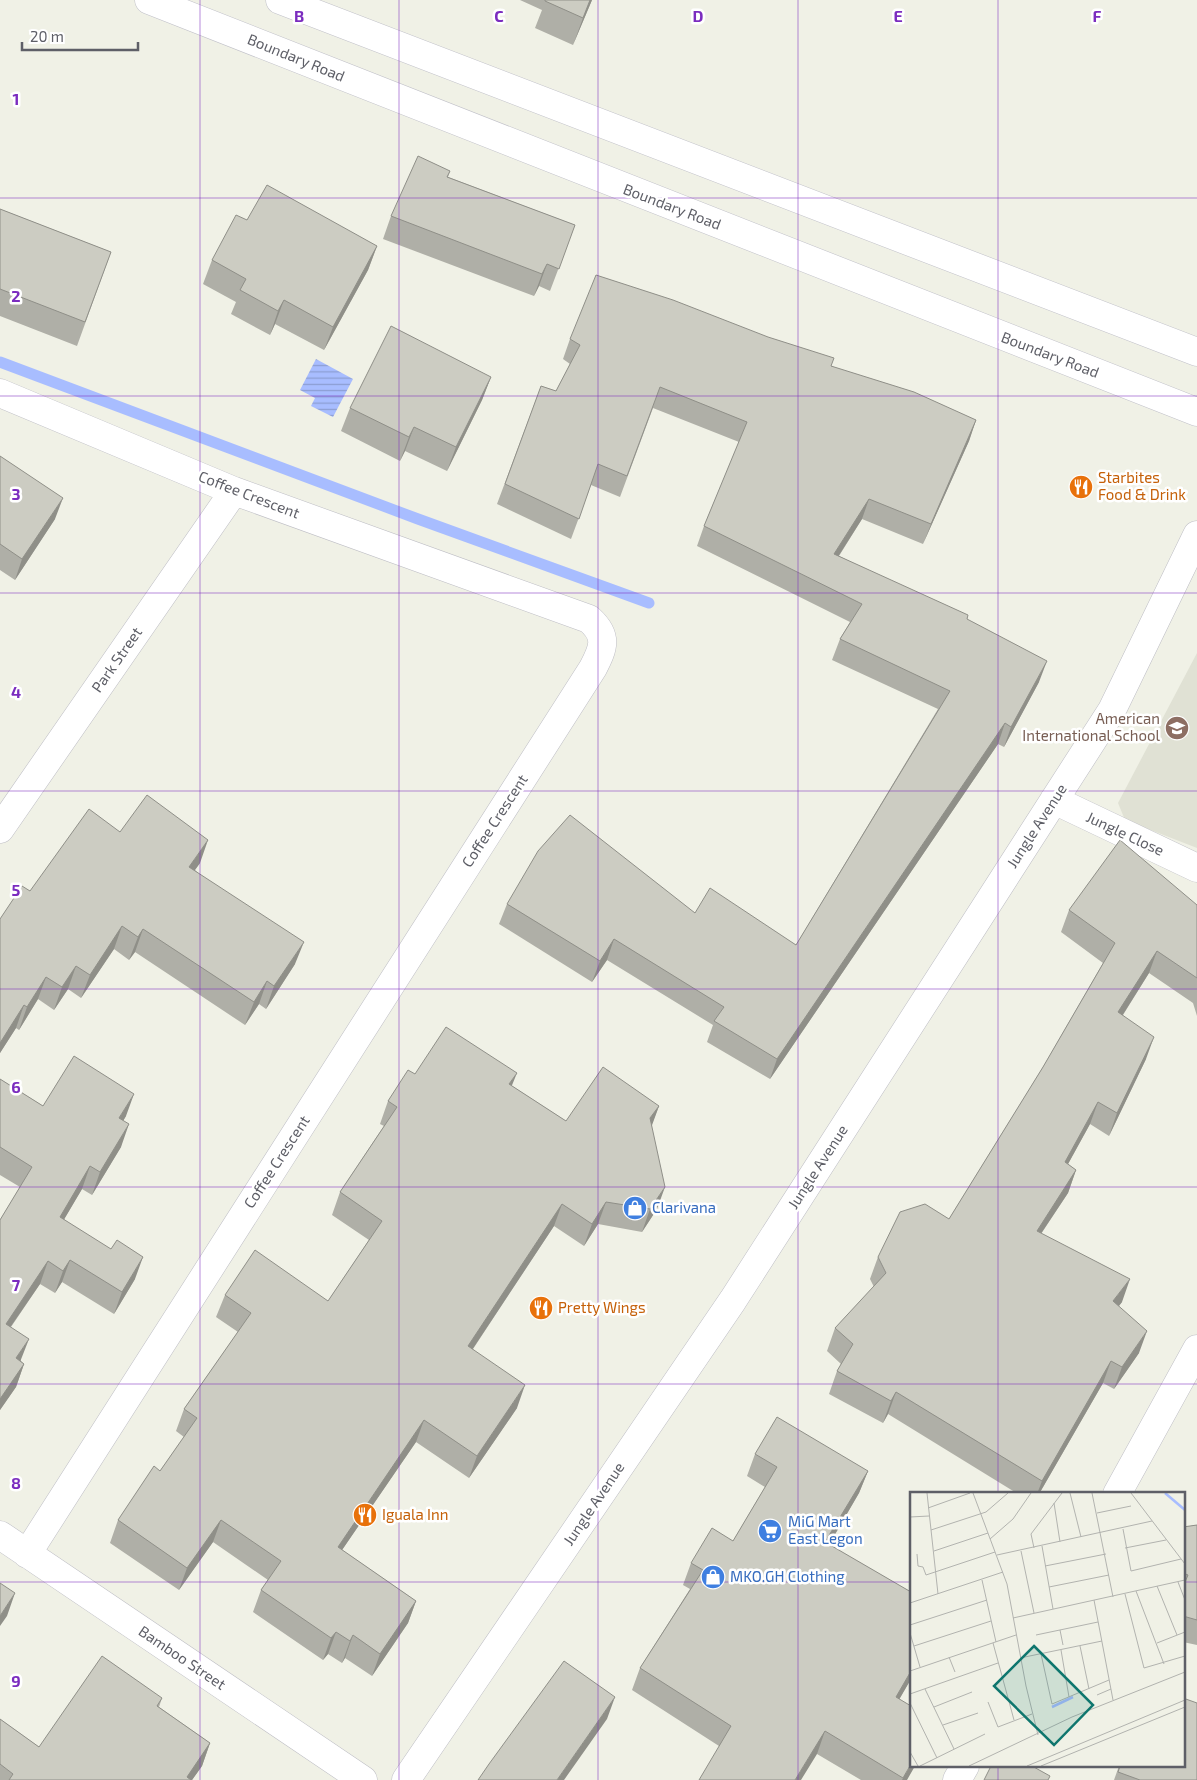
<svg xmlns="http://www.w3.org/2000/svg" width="1197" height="1780" viewBox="0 0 1197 1780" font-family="'Exo 2',sans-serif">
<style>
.education{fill:#e0e1d4}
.water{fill:url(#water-rules)}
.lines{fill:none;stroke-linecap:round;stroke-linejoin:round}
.stream{stroke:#a8bdff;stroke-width:11}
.minor-casing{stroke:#bebec5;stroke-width:29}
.secondary-casing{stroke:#c1c1c9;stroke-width:29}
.minor{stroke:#fff;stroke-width:28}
.secondary{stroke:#fff;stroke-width:28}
.wall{fill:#afafa7}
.shaded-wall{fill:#8f8f88}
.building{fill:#ccccc2;stroke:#8f8f88}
.grid{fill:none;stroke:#7b2cbf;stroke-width:1;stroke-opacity:0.55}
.labels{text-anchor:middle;stroke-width:5;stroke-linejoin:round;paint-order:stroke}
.street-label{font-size:15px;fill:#5e5f67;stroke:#fff}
.food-label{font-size:15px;fill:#c56008;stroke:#fff;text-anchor:start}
.education-label{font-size:15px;fill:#785e54;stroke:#fff;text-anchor:end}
.shop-label{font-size:15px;fill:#366cbe;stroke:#fff;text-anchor:start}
.inset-river{fill:none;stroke:#a8bdff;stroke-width:2.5}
.inset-road{fill:none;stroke:#b2b3af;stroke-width:1}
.view{fill:#0f766e;fill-opacity:0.15;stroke:#0f766e;stroke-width:2.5}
.inset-edge{fill:none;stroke:#5e5f67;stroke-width:2.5}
.grid-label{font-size:16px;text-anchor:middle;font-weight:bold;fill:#7b2cbf;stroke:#fff;stroke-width:5;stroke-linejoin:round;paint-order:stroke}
</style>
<defs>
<pattern id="water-rules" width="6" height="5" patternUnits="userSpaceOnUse" patternTransform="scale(1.25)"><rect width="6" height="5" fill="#a8bdff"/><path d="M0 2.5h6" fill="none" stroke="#8c9dd2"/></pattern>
</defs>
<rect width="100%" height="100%" fill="#f0f1e6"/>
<path class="education" d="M1197 653V848L1125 820 1118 803Z"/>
<path class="water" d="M316 359 353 379 333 417 311 406 315 398 300 390Z"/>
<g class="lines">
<path class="stream" d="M0 362 418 519 649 603"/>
<g class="minor-casing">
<path id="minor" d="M0 393 234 491 589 619C608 636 604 647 593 668L27 1554
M1054 800 1197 868
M0 829 234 491
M1117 1494 1197 1349
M0 1535 363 1780
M406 1780 733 1300 1112 710 1197 535
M957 1780 965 1766"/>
</g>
<g class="secondary-casing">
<path id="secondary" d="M149 0 1197 412
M280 0 1197 352"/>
</g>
<use href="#minor" class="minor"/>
<use href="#secondary" class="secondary"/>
</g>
<path class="wall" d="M520 0H592L573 45 535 28 542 10Z
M450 171 448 177 575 225 550 291 539 286 534 296 383 239 391 216Z
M0 209 111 252 77 346 0 316Z
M247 220 377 246 368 270 324 350 275 324 270 335 231 314 236 302 203 284 212 260Z
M570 339 831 366 976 420 969 441 923 544 862 519 839 556 967 619 1039 682 1004 747 998 744 770 1079 707 1042 713 1025 607 960 592 982 499 924 507 904 695 913 796 945 938 709 832 660 840 639 850 622 697 546 704 526 739 442 653 408 620 497 591 485 571 539 497 504 541 386 556 391 570 364 563 359Z
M491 377 482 400 447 471 405 451 400 461 341 431 350 408Z
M0 456 55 519 15 580 0 570Z
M120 832 200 863 195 870 295 964 266 1009 259 1004 245 1025 135 952 129 960 114 949 81 998 68 989 54 1010 38 999 19 1030 16 1028 0 1053V919L30 891Z
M1197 905V1016L1193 1003 1149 973 1123 1015 1146 1059 1109 1136 1090 1124 1068 1164 1076 1170 1068 1193 1041 1234 1122 1302 1119 1306 1139 1353 1114 1389 1103 1383 1039 1494H1018L888 1414 883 1423 829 1394 837 1371 841 1364 827 1351 835 1328 874 1287 870 1279 878 1257 949 1219 1043 1067 1103 963 1061 932 1069 910Z
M415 1074 512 1086 566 1121 659 1106 651 1126 657 1209 642 1232 598 1224 584 1246 554 1226 473 1349 517 1408 469 1478 416 1442 342 1550 416 1601 408 1623 372 1676 345 1658 342 1663 328 1654 323 1660 253 1612 261 1590 268 1580 213 1542 179 1590 110 1543 118 1520 160 1471 184 1437 176 1431 184 1409 238 1332 216 1317 225 1295 328 1301 369 1240 332 1215 340 1192 384 1126 380 1124 388 1101Z
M0 1079 43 1106 126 1116 123 1121 121 1147 92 1195 82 1189 64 1219 135 1279 114 1314 62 1282 55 1293 40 1284 11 1327 21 1361 24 1364 16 1387 0 1410V1220L20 1187 0 1175Z
M755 1454 868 1471 859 1493 829 1545 911 1592V1679L899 1699 907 1780H861L817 1754 719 1746 632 1690 640 1668 690 1589 683 1585 691 1563 733 1541 765 1487 747 1476Z
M1197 1525V1645L1183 1642V1527Z
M162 1698 159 1707 210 1743 202 1766 192 1780H0V1719L39 1747Z
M1119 1766 1197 1780H1114Z"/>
<path class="shaded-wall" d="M590 0H592L573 45 583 18Z
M377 246 368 270 324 350 333 327Z
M547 264 539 286 534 296 542 274Z
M284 300 275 324 270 335 278 311Z
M491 377 482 400 447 471 456 447Z
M976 420 969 441 923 544 931 524Z
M414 427 405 451 400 461 409 437Z
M63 498 55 519 15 580 22 559Z
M869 499 862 519 827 574 834 554Z
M1047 661 1039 682 1004 747 1011 727Z
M1005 723 998 744 770 1079 777 1059Z
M208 840 200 863 181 889 189 867Z
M122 926 114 949 81 998 90 975Z
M143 929 135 952 129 960 138 937Z
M614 939 607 960 592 982 600 961Z
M304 942 295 964 266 1009 274 986Z
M1157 951 1149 973 1110 1035 1118 1012Z
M76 966 68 989 54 1010 62 987Z
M46 977 38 999 19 1030 27 1007Z
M267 981 259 1004 245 1025 254 1002Z
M24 1005 16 1028 0 1053V1043Z
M1154 1037 1146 1059 1109 1136 1117 1113Z
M517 1073 508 1095 509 1084Z
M134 1094 126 1116 111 1141 119 1118Z
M1098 1102 1090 1124 1057 1184 1065 1162Z
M659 1106 651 1128 650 1118Z
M129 1124 121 1147 92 1195 100 1172Z
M90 1166 82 1189 52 1240 60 1217Z
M1076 1170 1068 1193 1028 1253 1037 1231Z
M665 1187 657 1209 642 1232 650 1209Z
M606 1202 598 1224 584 1246 592 1224Z
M562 1204 554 1226 460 1368 468 1346Z
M143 1257 135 1279 114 1314 122 1292Z
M70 1260 62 1282 55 1293 63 1271Z
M48 1261 40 1284 0 1342 6 1324Z
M1130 1279 1122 1302 1105 1323 1113 1301Z
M1147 1331 1139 1353 1114 1389 1122 1367Z
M29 1339 20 1362 16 1358Z
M1111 1361 1103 1383 1039 1494H1037L1042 1481Z
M24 1364 16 1387 0 1410V1399Z
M525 1385 517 1408 469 1478 477 1456Z
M896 1392 888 1414 883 1423 891 1401Z
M424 1420 416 1442 329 1569 338 1547Z
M868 1471 859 1493 817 1565 825 1542Z
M221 1520 213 1542 179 1590 187 1568Z
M15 1593 7 1616 0 1626V1616Z
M416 1601 408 1623 372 1676 380 1654Z
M336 1632 328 1654 323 1660 331 1638Z
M353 1635 345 1658 342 1663 350 1641Z
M911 1671V1679L888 1719 896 1697Z
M615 1697 607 1719 564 1780H557Z
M825 1731 817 1754 801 1780H795Z
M210 1743 202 1766 192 1780H186L187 1777Z
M911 1764V1766H915L907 1780H902Z"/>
<path class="building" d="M545 0H590L583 18 545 1Z
M418 156 450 171 447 177 575 225 559 269 547 264 542 274 391 216Z
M267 185 377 246 333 327 284 300 278 311 240 290 246 279 212 260 236 215 247 220Z
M0 209 111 252 85 322 0 289Z
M596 275 673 300 768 337 834 358 831 366 914 392 976 420 931 524 869 499 834 554 968 615 967 619 1047 661 1011 727 1005 723 777 1059 714 1021 724 1007 614 939 600 961 507 904 538 851 570 815 695 913 710 888 796 945 950 691 840 639 862 604 704 526 747 422 660 387 627 476 598 464 579 519 505 484 541 386 556 391 580 345 570 339Z
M391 326 491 377 456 447 414 427 409 437 350 408Z
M0 456 63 498 22 559 0 544Z
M147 795 208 840 189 867 304 942 274 986 267 981 254 1002 143 929 138 937 122 926 90 975 76 966 62 987 46 977 27 1007 24 1005 0 1043V919L22 886 30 891 89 809 120 832Z
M1120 840 1197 905V978L1157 951 1118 1012 1154 1037 1117 1113 1098 1102 1065 1162 1076 1170 1037 1231 1130 1279 1113 1301 1147 1331 1122 1367 1111 1361 1042 1481 896 1392 891 1401 837 1371 853 1344 835 1328 886 1273 878 1257 900 1212 925 1204 949 1219 1043 1067 1115 943 1069 910Z
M446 1027 517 1073 509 1084 566 1121 603 1067 659 1106 650 1118 665 1187 650 1209 606 1202 592 1224 562 1204 468 1346 525 1385 477 1456 424 1420 338 1547 416 1601 380 1654 353 1635 350 1641 336 1632 331 1638 261 1590 281 1561 221 1520 187 1568 118 1520 154 1466 160 1471 197 1418 184 1409 251 1313 225 1295 255 1250 328 1301 382 1221 340 1192 397 1107 388 1101 408 1070 415 1074Z
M74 1056 134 1094 119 1118 129 1124 100 1172 90 1166 60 1217 111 1249 117 1240 143 1257 122 1292 70 1260 63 1271 48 1261 6 1324 29 1339 16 1358 24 1364 0 1399V1220L32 1167 0 1147V1079L43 1106Z
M777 1417 868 1471 825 1542 911 1592V1671L896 1697 911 1706V1764L903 1778 825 1731 795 1780H699L731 1726 640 1668 703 1570 691 1563 712 1528 733 1541 777 1467 755 1454Z
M1197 1525V1620L1183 1616V1587L1188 1575 1183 1573V1527Z
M0 1583 15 1593 0 1616Z
M102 1656 162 1698 157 1706 210 1743 187 1777 191 1780H9L13 1774 0 1764V1719L39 1747Z
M564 1661 615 1697 557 1780H478L489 1764Z
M1183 1698 1197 1703V1780H1140L1118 1772 1120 1766H1183Z
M991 1766H1032L1050 1776 1048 1780H984Z"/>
<path class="grid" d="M200 0V1780M399 0V1780M598 0V1780M798 0V1780M998 0V1494M0 198H1197M0 396H1197M0 593H1197M0 791H1197M0 989H1197M0 1187H1197M0 1384H1197M0 1582H911M1183 1582H1197M998 1766V1780"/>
<defs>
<g id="restaurant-disc" transform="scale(1.25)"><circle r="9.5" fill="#e8710a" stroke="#fff"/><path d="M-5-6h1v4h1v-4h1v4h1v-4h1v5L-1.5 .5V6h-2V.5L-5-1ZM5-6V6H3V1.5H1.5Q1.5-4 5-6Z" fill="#fff"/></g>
<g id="school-disc" transform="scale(1.25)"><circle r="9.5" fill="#8d6e63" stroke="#fff"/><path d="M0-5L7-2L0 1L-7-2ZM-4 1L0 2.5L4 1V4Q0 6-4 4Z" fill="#fff"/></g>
<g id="shop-disc" transform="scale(1.25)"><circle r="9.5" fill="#3f7fe0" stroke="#fff"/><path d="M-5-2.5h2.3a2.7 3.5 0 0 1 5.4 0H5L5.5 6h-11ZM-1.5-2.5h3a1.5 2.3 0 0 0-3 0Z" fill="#fff"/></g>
<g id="supermarket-disc" transform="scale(1.25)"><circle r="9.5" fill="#3f7fe0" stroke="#fff"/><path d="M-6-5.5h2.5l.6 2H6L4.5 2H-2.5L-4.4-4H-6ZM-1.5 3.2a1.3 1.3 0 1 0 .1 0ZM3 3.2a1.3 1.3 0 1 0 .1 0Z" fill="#fff"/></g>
</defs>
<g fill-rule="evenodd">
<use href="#restaurant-disc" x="1081" y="487"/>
<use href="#school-disc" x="1177" y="728"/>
<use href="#shop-disc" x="635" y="1208"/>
<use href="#restaurant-disc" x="541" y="1308"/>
<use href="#restaurant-disc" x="365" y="1515"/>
<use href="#supermarket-disc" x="770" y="1531"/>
<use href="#shop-disc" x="713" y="1577"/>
</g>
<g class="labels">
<g class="street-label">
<text transform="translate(296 58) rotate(22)" y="5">Boundary Road</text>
<text transform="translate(672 207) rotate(21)" y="5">Boundary Road</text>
<text transform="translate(1050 355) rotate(21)" y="5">Boundary Road</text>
<text transform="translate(249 495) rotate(21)" y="5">Coffee Crescent</text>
<text transform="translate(117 660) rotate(-55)" y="5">Park Street</text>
<text transform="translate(495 821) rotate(-57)" y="5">Coffee Crescent</text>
<text transform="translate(1037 826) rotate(-57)" y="5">Jungle Avenue</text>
<text transform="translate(1125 834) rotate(25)" y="5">Jungle Close</text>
<text transform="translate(277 1162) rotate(-57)" y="5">Coffee Crescent</text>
<text transform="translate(818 1167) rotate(-57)" y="5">Jungle Avenue</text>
<text transform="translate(594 1504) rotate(-56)" y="5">Jungle Avenue</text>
<text transform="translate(182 1658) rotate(34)" y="5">Bamboo Street</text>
</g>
<g class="food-label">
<text x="1098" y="483">Starbites<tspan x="1098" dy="17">Food &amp; Drink</tspan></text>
<text x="558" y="1313">Pretty Wings</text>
<text x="382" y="1520">Iguala Inn</text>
</g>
<g class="education-label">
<text x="1160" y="724">American<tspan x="1160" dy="17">International School</tspan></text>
</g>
<g class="shop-label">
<text x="652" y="1213">Clarivana</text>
<text x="788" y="1527">MiG Mart<tspan x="788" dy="17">East Legon</tspan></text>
<text x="730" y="1582">MKO.GH Clothing</text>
</g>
</g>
<g transform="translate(910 1492)">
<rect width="275" height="275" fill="#f0f1e6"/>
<path class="inset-river" d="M255 1 275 18M142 215 163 205"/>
<path class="inset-road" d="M17 1 28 102M63 1 97 92 116 194 128 243M160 1 171 45M182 1 203 105M221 1 275 72M144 11 150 50M18 16 60 1M187 21 221 14M0 25 19 24M213 37 221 79 271 67M21 38 76 20 98 1M80 47 103 27 121 1M132 54 143 117M124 56 121 42 152 1M215 56 256 48M24 59 78 41M111 59 124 121M7 62 8 74 13 75 16 83 85 60M87 63 242 29M135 74 196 62M72 88 86 150M268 90 275 108M247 94 267 143M139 95 199 83M226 99 254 172M215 102 234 176 275 164M184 108 203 208M0 111 93 80M103 126 275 88M0 133 77 108M150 138 153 153M0 141 10 175M126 143 188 130M83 151 104 228M247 151 275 140M4 154 81 129M170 154 179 197M151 158 159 205M131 162 142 212 199 188M39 165 45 180M110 166 192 149M0 179 106 143M15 197 44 257M0 202 88 171M187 203 201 197M78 210 88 235 122 222M0 211 27 266M24 215 62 200M33 233 68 221M0 260 8 274M10 274 75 242M59 274 162 225 275 180M117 274 275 208M131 274 275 215"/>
<path class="view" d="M124 154 183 213 144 253 84 194Z"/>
<rect width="275" height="275" class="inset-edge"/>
</g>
<g class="grid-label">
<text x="299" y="22">B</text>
<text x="499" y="22">C</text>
<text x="698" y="22">D</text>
<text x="898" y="22">E</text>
<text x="1097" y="22">F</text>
<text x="16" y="105">1</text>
<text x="16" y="302">2</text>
<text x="16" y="500">3</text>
<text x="16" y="698">4</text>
<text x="16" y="896">5</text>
<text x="16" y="1093">6</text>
<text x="16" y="1291">7</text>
<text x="16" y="1489">8</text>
<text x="16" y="1687">9</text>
</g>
<path d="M22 42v8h116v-8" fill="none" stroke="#5e5f67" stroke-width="2.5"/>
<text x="30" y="42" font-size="15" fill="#5e5f67" stroke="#ffffff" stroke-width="4" paint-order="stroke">20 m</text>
</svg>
